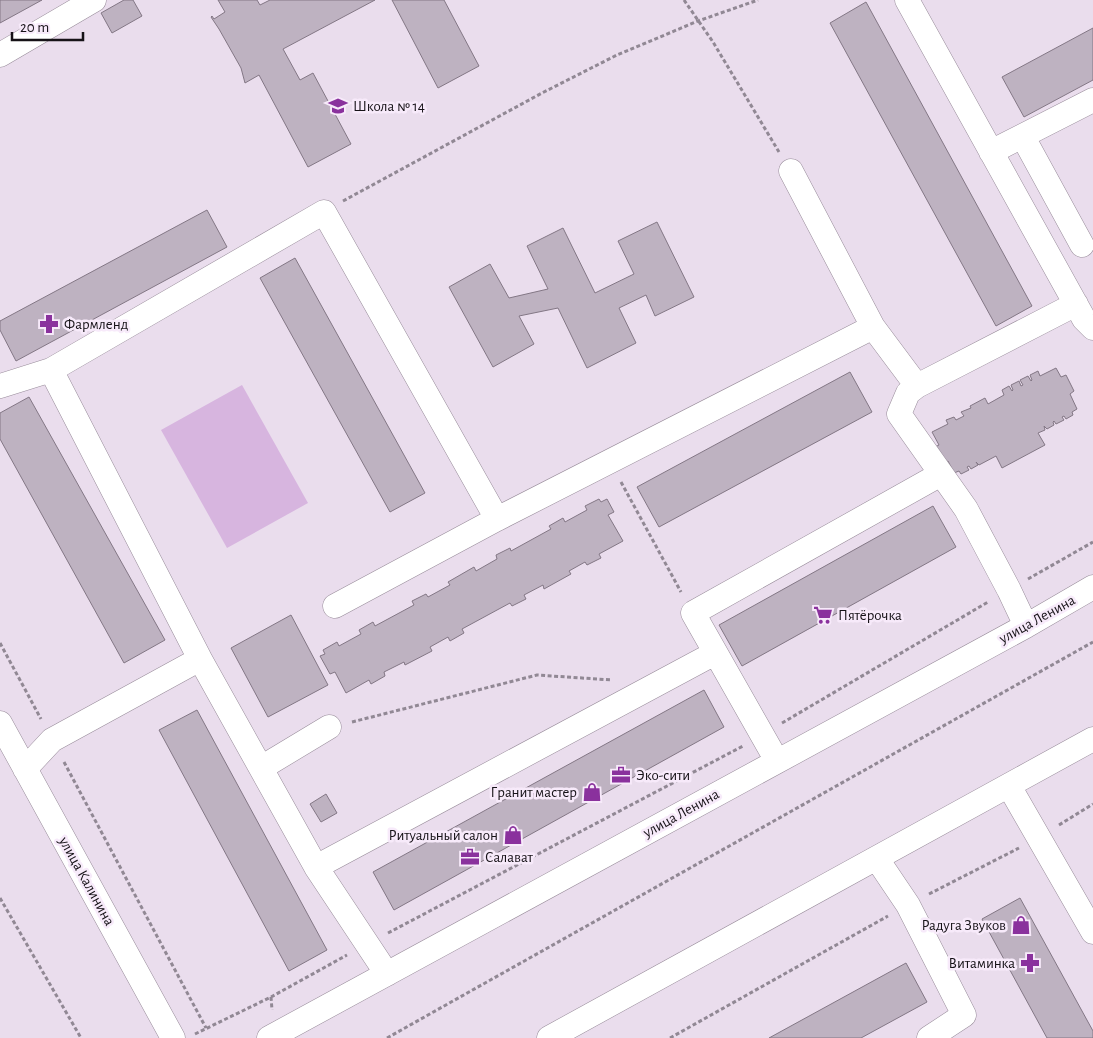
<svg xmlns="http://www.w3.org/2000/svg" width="1093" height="1038" viewBox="0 0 1093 1038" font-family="'Alegreya Sans',sans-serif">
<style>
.green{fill:#d7b5df}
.building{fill:#beb2c1;stroke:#837785}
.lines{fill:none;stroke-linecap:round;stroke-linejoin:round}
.minor-casing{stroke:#988c9a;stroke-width:25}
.path{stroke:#918894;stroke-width:3;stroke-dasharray:4 2.5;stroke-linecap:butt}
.minor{stroke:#fff;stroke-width:24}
.labels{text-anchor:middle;stroke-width:5;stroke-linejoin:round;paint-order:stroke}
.poi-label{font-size:15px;fill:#161217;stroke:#f7eafa;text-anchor:start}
.street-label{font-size:15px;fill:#161217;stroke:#f7eafa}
</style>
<rect width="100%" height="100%" fill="#eadded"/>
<path class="green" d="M242 385 308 503 227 548 161 430Z"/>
<path class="building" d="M0 0H42L0 23Z
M124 0H133L142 16 112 33 101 13Z
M218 0H257L260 5 270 0H375L283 49 300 80 313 73 351 144 308 167 259 75 245 83 241 68 219 29 211 17 212 16 214 19 225 12Z
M392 0H444L479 66 438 88Z
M866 2 1032 306 996 326 830 23Z
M1093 28V80L1024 117 1002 77Z
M207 210 227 247 16 361 0 330V321Z
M657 222 694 297 655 316 646 295 619 308 636 343 587 368 558 308 519 316 534 344 493 367 449 287 490 264 509 298 548 289 527 246 563 228 595 293 634 274 618 241Z
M295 258 425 493 390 512 260 278Z
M1056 368 1061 377 1066 375 1074 391 1070 394 1077 409 1072 412 1073 415 1066 419 1064 416 1062 417 1064 420 1056 424 1054 421 1053 422 1054 425 1047 429 1044 426 1045 430 1038 433 1045 445 1002 468 996 456 979 465 976 462 978 465 971 469 969 466 967 467 969 470 961 474 959 471 954 473 948 461 943 464 935 447 939 445 932 432 948 424 946 420 954 417 956 420 964 416 961 412 971 408 970 406 985 398 988 404 1004 395 1002 390 1009 386 1012 391 1013 390 1011 385 1019 381 1021 386 1023 385 1020 380 1028 376 1031 381 1032 380 1030 375 1038 371 1040 376Z
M850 372 872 412 659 527 637 487Z
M29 397 165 640 124 663 0 439V413Z
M599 499 601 502 607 499 614 512 608 515 623 541 599 554 601 558 587 565 585 562 569 571 571 574 544 589 543 585 524 595 526 599 512 606 510 603 462 629 464 633 450 641 448 637 430 647 432 651 405 665 404 662 384 672 385 676 371 684 369 680 346 693 335 672 330 674 320 656 325 654 323 650 337 642 339 646 361 634 359 630 373 622 375 626 414 605 412 601 426 594 428 597 450 585 448 582 474 567 476 571 497 559 496 555 510 548 511 551 551 529 549 526 563 518 565 522 587 510 585 506Z
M933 506 956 547 742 666 719 625Z
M291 615 328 685 268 717 231 648Z
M704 690 724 727 394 910 373 872Z
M197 710 327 950 289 971 159 730Z
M326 794 337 813 321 822 310 804Z
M1020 898 1093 1031V1038H1047L982 919Z
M906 963 927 1002 861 1038H769Z"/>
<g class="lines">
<g class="minor-casing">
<path id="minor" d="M907 0 1084 319 1093 328
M0 55 94 0
M1023 137 1082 245
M991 152 1093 100
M791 171 873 327
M51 370 200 659
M0 386 51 370 324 212 497 519 873 327 917 386 1076 304
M917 386 908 393 899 414 966 509 1009 590 1026 626
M335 606 497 519
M0 723 173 1038
M777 761 693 613 941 474
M261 768 329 727
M25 769 52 740 200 659 316 867
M1009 786 1093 932
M877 859 908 905 964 1015 929 1038
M387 974 316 867 715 653
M269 1038 1026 626 1093 587
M549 1038 1093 739"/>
</g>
<path class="path" d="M684 0 713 42 779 152
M343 201 542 93 617 55 698 21 758 0
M621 482 681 592
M1028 579 1093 542
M0 643 41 719
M352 722 537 675 612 680
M782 723 988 602
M64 762 206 1028
M1059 825 1093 804
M929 894 1019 848
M0 898 81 1038
M388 933 743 746
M271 997 272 1010
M195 1034 271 997 347 955
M387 1038 1093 642
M670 1038 888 916"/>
<use href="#minor" class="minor"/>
</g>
<defs>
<g id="school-bare" transform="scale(1.5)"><path d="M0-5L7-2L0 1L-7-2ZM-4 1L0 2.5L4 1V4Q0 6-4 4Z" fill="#8a319d" stroke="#f7eafa" stroke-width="2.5" paint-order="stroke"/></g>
<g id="pharmacy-bare" transform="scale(1.5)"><path d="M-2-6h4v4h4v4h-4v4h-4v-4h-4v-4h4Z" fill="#8a319d" stroke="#f7eafa" stroke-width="2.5" paint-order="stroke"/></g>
<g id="supermarket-bare" transform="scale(1.5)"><path d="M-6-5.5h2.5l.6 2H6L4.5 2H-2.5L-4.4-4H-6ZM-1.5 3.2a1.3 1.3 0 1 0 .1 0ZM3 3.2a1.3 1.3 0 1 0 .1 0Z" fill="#8a319d" stroke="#f7eafa" stroke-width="2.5" paint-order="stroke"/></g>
<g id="office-bare" transform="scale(1.5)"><path d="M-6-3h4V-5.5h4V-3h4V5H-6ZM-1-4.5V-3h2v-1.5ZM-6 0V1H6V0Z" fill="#8a319d" stroke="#f7eafa" stroke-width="2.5" paint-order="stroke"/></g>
<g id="shop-bare" transform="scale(1.5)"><path d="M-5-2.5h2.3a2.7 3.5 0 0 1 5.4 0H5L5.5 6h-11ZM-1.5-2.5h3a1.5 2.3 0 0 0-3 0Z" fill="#8a319d" stroke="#f7eafa" stroke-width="2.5" paint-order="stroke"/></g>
</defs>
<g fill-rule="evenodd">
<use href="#school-bare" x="338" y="106"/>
<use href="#pharmacy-bare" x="49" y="324"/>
<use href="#supermarket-bare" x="823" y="615"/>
<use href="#office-bare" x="621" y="775"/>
<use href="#shop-bare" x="592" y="792"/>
<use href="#shop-bare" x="513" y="835"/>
<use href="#office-bare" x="470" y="857"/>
<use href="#shop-bare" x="1021" y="925"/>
<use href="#pharmacy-bare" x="1030" y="963"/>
</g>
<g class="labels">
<g class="poi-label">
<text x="353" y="111">Школа № 14</text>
<text x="64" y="329">Фармленд</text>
<text x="838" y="620">Пятёрочка</text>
<text x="636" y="780">Эко-сити</text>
<text x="577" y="797" text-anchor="end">Гранит мастер</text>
<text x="498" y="840" text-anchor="end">Ритуальный салон</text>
<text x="485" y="862">Салават</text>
<text x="1006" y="930" text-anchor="end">Радуга Звуков</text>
<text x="1015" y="968" text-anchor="end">Витаминка</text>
</g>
<g class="street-label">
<text transform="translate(1037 619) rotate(-29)" y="5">улица Ленина</text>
<text transform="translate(681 813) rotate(-29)" y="5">улица Ленина</text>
<text transform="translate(87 881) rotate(61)" y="5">улица Калинина</text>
</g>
</g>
<path d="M12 32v8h71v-8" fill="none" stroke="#161217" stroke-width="2.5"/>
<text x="20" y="32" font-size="15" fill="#161217" stroke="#f7eafa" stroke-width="4" paint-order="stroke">20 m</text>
</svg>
